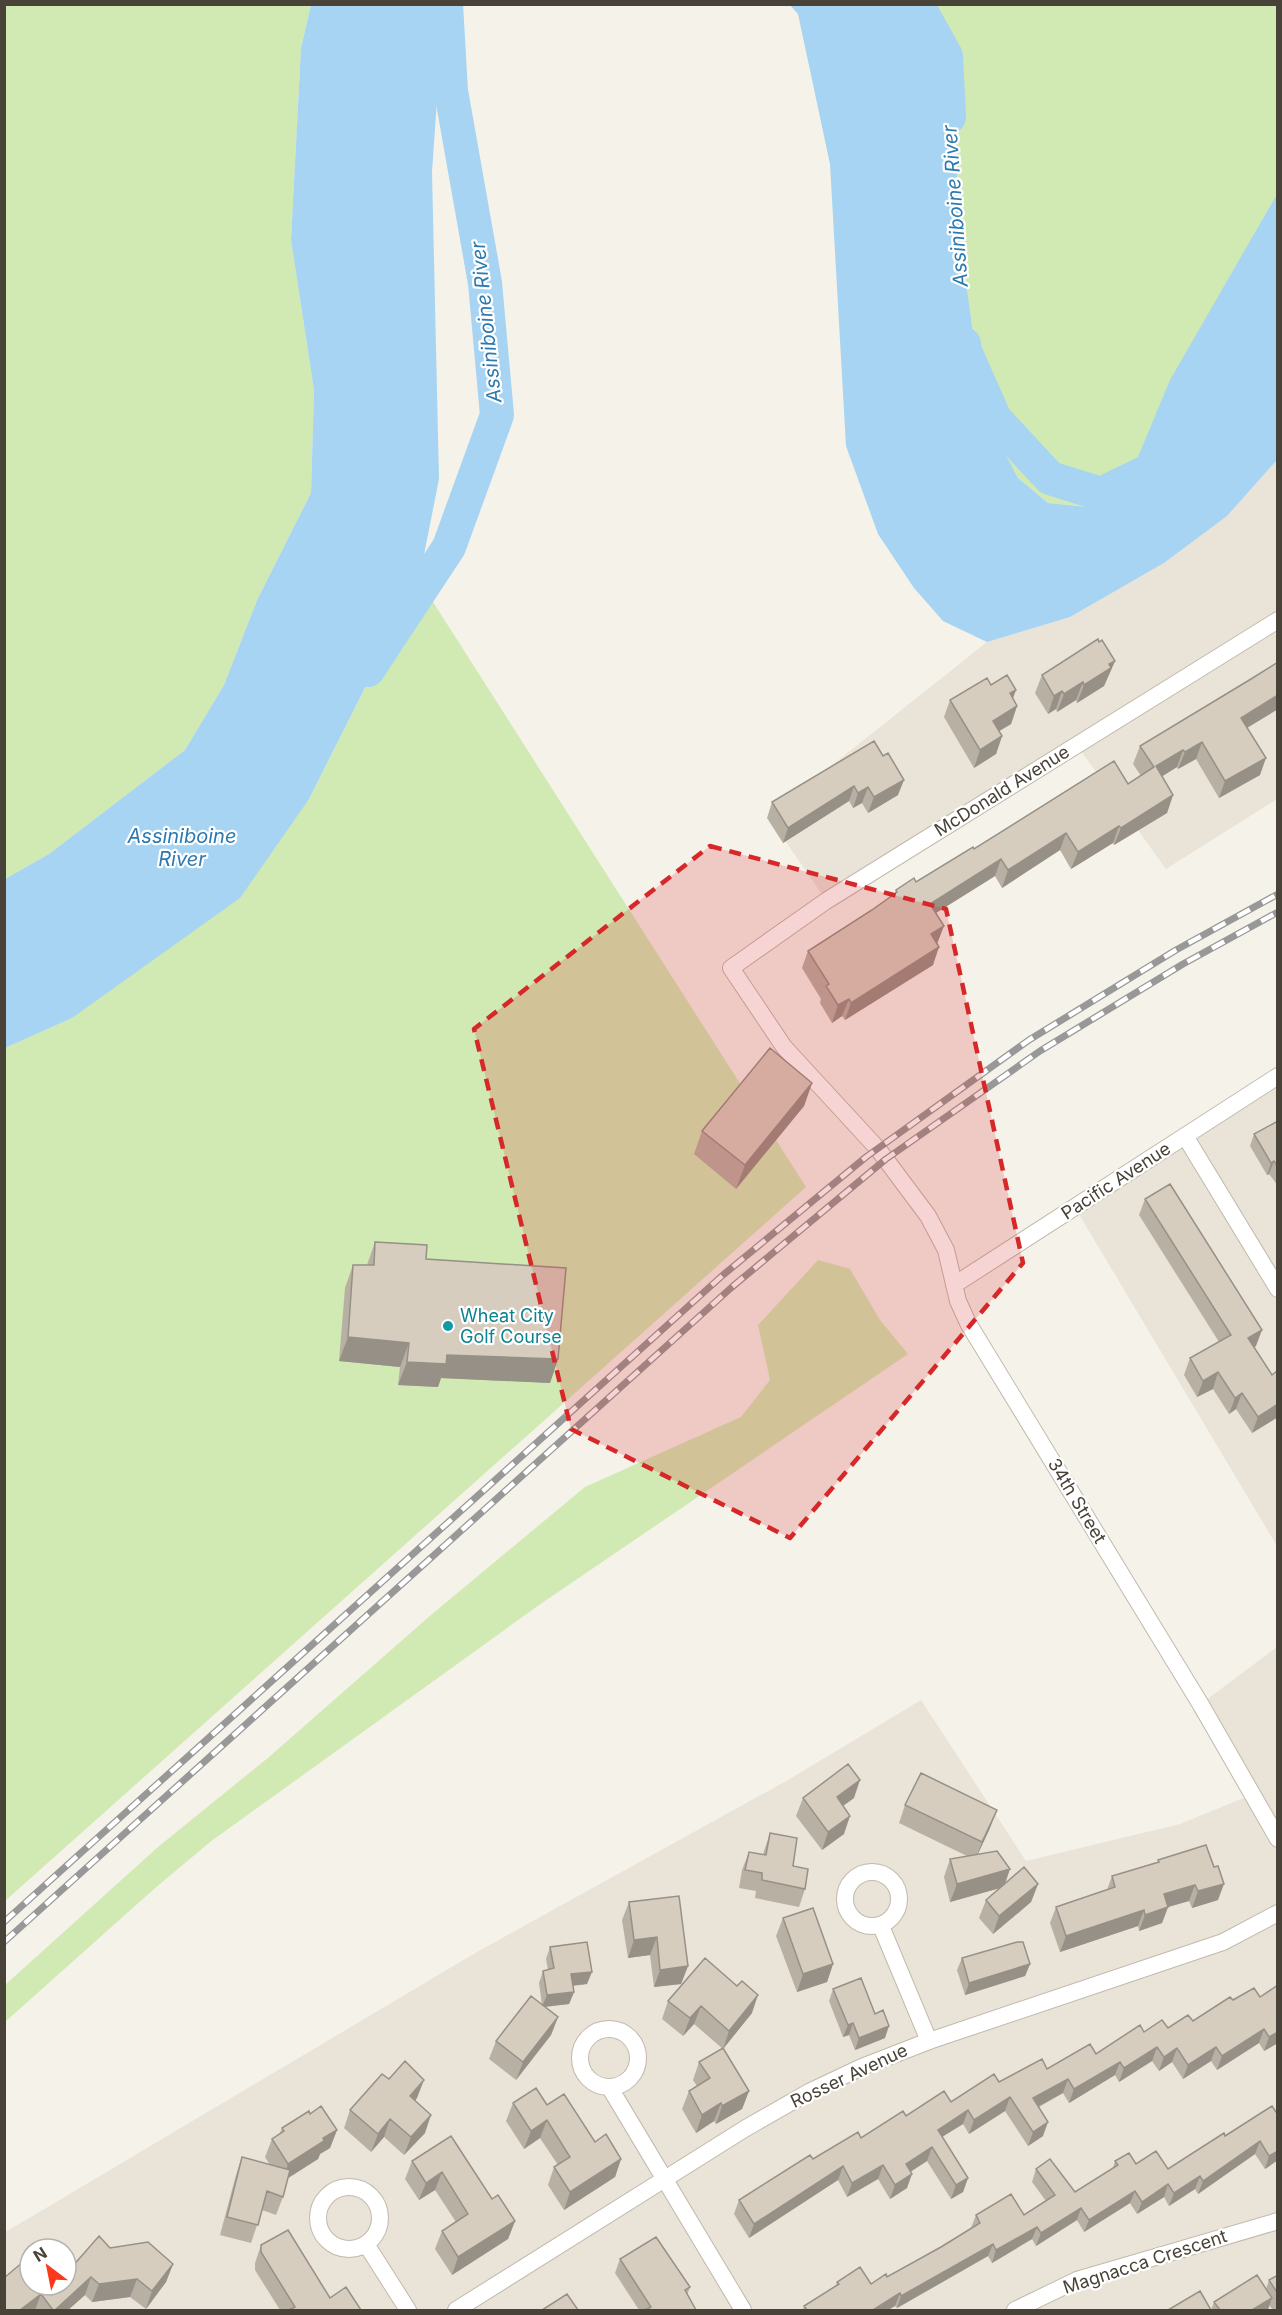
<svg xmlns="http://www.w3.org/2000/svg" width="1282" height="2315" viewBox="0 0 1282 2315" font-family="Inter,sans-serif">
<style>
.residential{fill:#e9e3d8;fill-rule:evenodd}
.green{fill:#d1e9b3}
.water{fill:#a6d4f2}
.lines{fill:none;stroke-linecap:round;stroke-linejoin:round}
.river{stroke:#a6d4f2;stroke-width:34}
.street-casing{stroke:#c1b9ac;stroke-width:18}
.street{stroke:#fff;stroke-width:16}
.rail-casing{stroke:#989898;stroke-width:7}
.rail{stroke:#fff;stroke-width:4.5;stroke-dasharray:14;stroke-linecap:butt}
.wall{fill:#b9b0a4}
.shaded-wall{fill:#969086}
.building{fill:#d7cdbf;stroke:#969086;stroke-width:1.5}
.marked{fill:#d62828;fill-opacity:0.2;stroke:#d62828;stroke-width:4.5;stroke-dasharray:12 8;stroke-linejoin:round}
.culture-dot{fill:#0f9aa8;stroke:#fff;stroke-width:2}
.labels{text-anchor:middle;stroke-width:4.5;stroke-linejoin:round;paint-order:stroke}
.street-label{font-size:18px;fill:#494238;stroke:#fff}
.culture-label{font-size:18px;fill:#0d838f;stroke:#fff;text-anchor:start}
.water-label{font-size:20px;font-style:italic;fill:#2d7ab0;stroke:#fff}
</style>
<rect width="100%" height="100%" fill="#f5f2ea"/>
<path class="residential" d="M1277 460V799L1166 869 1076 744 826 900 768 816 987 642 1070 617 1164 563 1227 516Z
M1277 1075V1546L1074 1206Z
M1277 1647V2310H5L4 2233 477 1952 788 1780 921 1700 1026 1861 1180 1824 1246 1797 1193 1710ZM30 2249H66V2285H30Z"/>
<path class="green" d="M5 5H311L301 48 291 240 314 390 311 493 258 598 224 685 185 750 49 854 5 879Z
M925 5H1277V194L1171 380 1135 464 1087 507 1048 503 1018 478 984 413 960 238 953 91Z
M419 580 806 1187 5 1901V1048L72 1018 309 799Z
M818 1260 850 1269 880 1320 908 1354 539 1605 210 1842 154 1889 5 2022V1985L158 1847 269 1757 431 1615 585 1487 741 1417 770 1380 758 1325Z"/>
<path class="water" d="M925 4 953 91 960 238 984 413 1018 478 1048 503 1087 507 1135 464 1170 380 1277 194V460L1227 516 1164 563 1070 617 987 642 943 621 914 588 878 534 846 446 830 164 798 14 790 5Z
M311 5H459L441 42 432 172 439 479 419 580 309 799 240 898 72 1018 5 1048V879L49 854 185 750 224 685 258 598 311 493 314 390 291 240 301 48Z"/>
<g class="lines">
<path class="river" d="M917 4 946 56 949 117
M964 344 965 351 995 419 1050 478 1101 494 1142 474
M368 670 449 547 497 415 485 283 451 91 446 4"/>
<g class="street-casing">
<path id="street" d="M1278 620 826 901 731 968 784 1047 878 1149 928 1216 946 1250 958 1301 968 1323 1201 1705 1278 1839
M1185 1136 1278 1289
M954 1285 1278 1076
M845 1899a27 27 0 1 1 54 0a27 27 0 1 1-54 0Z
M881 1926 929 2041
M580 2058a29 29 0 1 1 58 0a29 29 0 1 1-58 0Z
M610 2088 743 2310
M318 2218a31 31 0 1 1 62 0a31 31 0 1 1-62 0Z
M366 2244 408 2310
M456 2310 746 2128 809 2092 862 2067 929 2041 1223 1942 1278 1913
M1015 2310 1077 2280 1278 2221"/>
</g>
<use href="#street" class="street"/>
<g class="rail-casing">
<path id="rail" d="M4 1922 723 1275 866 1157 1029 1040 1176 950 1278 894
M4 1942 732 1287 886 1159 1040 1051 1183 964 1278 912"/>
</g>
<use href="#rail" class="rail"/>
</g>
<path class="wall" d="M1115 661 1104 686 1077 703 1076 700 1057 712 1056 709 1048 714 1035 693 1042 675Z
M991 685 1016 690 1013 698 1017 706 1011 724 999 731 1002 736 996 754 974 768 944 717 950 700Z
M1278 709 1247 728 1260 775 1219 798 1196 759 1178 769 1177 767 1162 776 1173 795 1167 813 1114 845 1113 843 1071 869 1060 850 1002 888 995 876 936 913 937 944 933 965 845 1020 842 1016 832 1023 820 1003 821 999 802 968 808 951 894 895 896 890 916 882 974 849 1128 784 1141 776 1133 764 1140 746Z
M874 741 898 795 868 813 862 803 853 808 849 801 783 843 767 818 772 802Z
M812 1083 804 1106 736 1189 694 1154 702 1131Z
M1278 1121V1186L1269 1174 1267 1175 1250 1146 1254 1134Z
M1145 1199 1256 1346 1254 1347 1272 1375 1278 1370V1417L1252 1433 1236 1409 1229 1414 1213 1389 1197 1397 1184 1375 1190 1358 1219 1342 1139 1215Z
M375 1242 426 1259 558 1359 550 1383 441 1378 438 1387 398 1385 400 1367 339 1361 345 1288 353 1265H367Z
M803 1798H854L843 1806 844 1834 822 1850 796 1816Z
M905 1805 990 1828 978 1854 1005 1883 1038 1884 1031 1902 993 1934 979 1918 986 1900 999 1888 950 1902 944 1877 950 1859 967 1856 899 1823Z
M770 1833 793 1866 805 1889 799 1907 755 1898 756 1891 739 1888 742 1870 749 1852 763 1854Z
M1158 1860 1218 1900 1192 1908 1189 1901 1168 1907 1162 1923 1139 1931 1138 1926 1060 1952 1050 1923 1056 1907 1107 1890 1112 1876 1157 1863Z
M629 1902 688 1966 681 1984 654 1987 650 1955 628 1958 622 1920Z
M783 1918 833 1964 827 1982 797 1992 776 1936Z
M550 1947 587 1984 573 1986 574 1992 569 2004 545 2007 558 2017 551 2035 516 2080 489 2059 496 2041 542 2005 539 1983 543 1971 548 1970 546 1959Z
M962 1958 1030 1964 1025 1976 965 1995 957 1970Z
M1278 1985V2043L1264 2051 1259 2043 1217 2070 1211 2061 1183 2079 1172 2062 1159 2071 1152 2061 1119 2082 1115 2075 1069 2103 1063 2093 1039 2107 1043 2136 1028 2146 1005 2111 969 2134 963 2124 942 2137 968 2178 963 2192 951 2199 927 2161 911 2171 907 2188 890 2199 878 2179 847 2197 838 2180 749 2238 734 2214 739 2200 813 2159 861 2138 906 2116 951 2102 999 2082 1096 2054 1144 2032 1168 2028 1193 2021 1233 2000 1260 1997Z
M737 1986 752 2013 723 2049 694 2024 683 2036 662 2019 668 2001Z
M833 1989 885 2038 855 2050 849 2035 843 2037 829 2001Z
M699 2062 749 2091 742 2109 716 2124 714 2121 696 2133 682 2109 689 2091 697 2086 693 2080Z
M417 2098 415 2101 425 2133 404 2155 384 2137 371 2152 344 2128 350 2110Z
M513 2103 547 2105 595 2142 621 2159 615 2177 564 2210 548 2185 554 2167 558 2165 540 2138 524 2149 506 2121Z
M310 2114 337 2130 330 2148 320 2154 318 2159 288 2178 283 2197 276 2215 262 2210 251 2243 220 2235 236 2175 242 2157 270 2165 265 2157 272 2139 280 2133 282 2128Z
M1278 2115V2160L1265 2169 1255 2154 1198 2194 1195 2189 1169 2206 1164 2197 1137 2214 1130 2203 1084 2232 1077 2220 1036 2246 1032 2239 992 2263 988 2256 897 2308 895 2306 888 2310H803L804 2306 836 2286 837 2282 871 2284 887 2277 941 2247 971 2228 976 2215H1024L1046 2201 1032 2182 1036 2169 1075 2192 1113 2168 1115 2161 1136 2164 1168 2169 1225 2136Z
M451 2136 492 2199 515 2221 508 2239 452 2275 435 2249 442 2231 456 2222 435 2190 419 2200 405 2179 412 2161Z
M261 2245 330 2298 361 2310H280L255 2270V2263Z
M110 2248 173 2264 166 2282 146 2309 130 2297 92 2302 85 2295 68 2310H4Z
M620 2259 690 2287 687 2295 696 2310H639L615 2273Z
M1278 2275V2310H1273L1269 2305 1267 2310H1211L1214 2302 1266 2289 1269 2280Z"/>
<path class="shaded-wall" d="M1115 661 1104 686 1077 703 1084 685 1109 664Z
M1083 682 1076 700 1057 712 1064 694Z
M1016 690 1009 708 1010 693Z
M1062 691 1056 709 1048 714 1054 696Z
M1278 695V709L1235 735 1241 718Z
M1017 706 1011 724 986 739 993 721Z
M1002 736 996 754 974 768 980 750Z
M1202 742 1196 759 1178 769 1185 752Z
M1183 750 1177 767 1150 784 1156 766Z
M1266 758 1260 775 1219 798 1225 781Z
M904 780 898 795 868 813 874 797Z
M854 786 849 801 783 843 788 828Z
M868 787 862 803 853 808 858 793Z
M1173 795 1167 813 1114 845 1121 828Z
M1119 826 1113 843 1071 869 1078 852Z
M1066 833 1060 850 1002 888 1008 870Z
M1001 859 995 876 923 921 930 904Z
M944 926 937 944 924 952 931 934Z
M939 947 933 965 845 1020 851 1003Z
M849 999 842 1016 832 1023 838 1005Z
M812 1083 804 1106 736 1189 745 1165Z
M1274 1161 1269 1174 1267 1175 1271 1163Z
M1262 1330 1256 1346 1242 1354 1248 1338Z
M348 1337 409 1343 400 1367 339 1361Z
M447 1355 558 1359 550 1383 441 1378 438 1387 398 1385 407 1362Z
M1218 1372 1213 1389 1197 1397 1203 1381Z
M1242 1393 1236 1409 1229 1414 1235 1398Z
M1278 1404V1417L1252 1433 1258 1417Z
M860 1780 854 1798 830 1815 837 1797Z
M997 1810 990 1828 975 1860 982 1842Z
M850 1816 844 1834 822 1850 828 1832Z
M1010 1869 1004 1887 950 1902 957 1884Z
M1038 1884 1031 1902 993 1934 999 1916Z
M1224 1884 1218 1900 1192 1908 1198 1891Z
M1195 1885 1189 1901 1168 1907 1162 1923 1139 1931 1145 1915 1164 1894Z
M1144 1910 1138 1926 1060 1952 1066 1936Z
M657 1937 650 1955 628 1958 634 1940Z
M833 1964 827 1982 797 1992 803 1974Z
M1030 1964 1025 1976 965 1995 969 1983Z
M688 1966 681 1984 654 1987 660 1970Z
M592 1972 587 1984 567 1986 571 1974Z
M574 1992 569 2004 542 2007 547 1995Z
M758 1995 752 2013 723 2049 729 2031Z
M701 2006 694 2024 683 2036 690 2018Z
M558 2017 551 2035 516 2080 523 2062Z
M853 2023 849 2035 843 2037 848 2025Z
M889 2026 885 2038 855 2050 859 2038Z
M1264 2029 1259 2043 1217 2070 1222 2056Z
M1278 2032V2043L1264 2051 1269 2037Z
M1157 2047 1152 2061 1119 2082 1124 2068Z
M1216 2047 1211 2061 1183 2079 1188 2065Z
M1177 2048 1172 2062 1159 2071 1164 2057Z
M1120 2062 1115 2075 1069 2103 1074 2089Z
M1068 2079 1063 2093 1028 2112 1033 2098Z
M424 2080 417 2098 403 2114 410 2096Z
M749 2091 742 2109 716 2124 722 2106Z
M1010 2097 1005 2111 969 2134 974 2120Z
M721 2103 714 2121 696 2133 702 2115Z
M968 2110 963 2124 932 2143 938 2130Z
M431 2115 425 2133 404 2155 411 2137Z
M390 2119 384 2137 371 2152 378 2134Z
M547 2120 540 2138 524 2149 531 2131Z
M1048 2122 1043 2136 1028 2146 1033 2132Z
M337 2130 330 2148 320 2154 318 2159 282 2182 288 2164 323 2138Z
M1260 2141 1255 2154 1198 2194 1203 2181Z
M932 2147 927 2161 901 2178 906 2164Z
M1278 2151V2160L1265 2169 1269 2156Z
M621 2159 615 2177 564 2210 570 2192Z
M883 2165 878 2179 847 2197 852 2183Z
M843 2166 838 2180 749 2238 754 2224Z
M442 2172 435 2190 419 2200 426 2183Z
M912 2174 907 2188 890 2199 895 2185Z
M1200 2176 1195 2189 1169 2206 1174 2193Z
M968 2178 963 2192 951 2199 956 2185Z
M1168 2184 1164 2197 1137 2214 1142 2202Z
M1135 2191 1130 2203 1084 2232 1089 2220Z
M1081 2208 1077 2220 1036 2246 1041 2233Z
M515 2221 508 2239 452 2275 458 2257Z
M1037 2227 1032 2239 992 2263 996 2250Z
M993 2244 988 2256 897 2308 901 2296Z
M173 2264 166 2282 146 2309 152 2291Z
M91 2277 85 2295 68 2310H55Z
M137 2279 130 2297 92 2302 99 2284Z
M900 2293 895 2306 888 2310H873Z
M41 2294 35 2310H20Z
M1272 2298 1268 2310H1252Z"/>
<path class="building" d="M1098 639 1099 642 1102 640 1115 661 1109 664 1111 668 1084 685 1083 682 1064 694 1062 691 1054 696 1042 675Z
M1278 662V695L1241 718 1266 758 1225 781 1202 742 1185 752 1183 750 1156 766 1173 795 1121 828 1119 826 1078 852 1066 833 1008 870 1001 859 930 904 944 926 931 934 939 947 851 1003 849 999 838 1005 826 986 829 984 808 951 872 910 897 892 896 890 914 878 916 882 973 847 974 849 1114 761 1128 784 1154 767 1140 746 1251 679Z
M1007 675 1016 690 1010 693 1017 706 993 721 1002 736 980 750 950 700 987 678 991 685Z
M874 741 883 756 888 753 904 780 874 797 868 787 858 793 854 786 788 828 772 802Z
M770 1048 812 1083 745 1165 702 1131Z
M1278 1121V1167L1274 1161 1271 1163 1254 1134Z
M1170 1184 1262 1330 1248 1338 1272 1375 1278 1370V1404L1258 1417 1242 1393 1235 1398 1218 1372 1203 1381 1190 1358 1231 1335 1145 1199Z
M375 1242 427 1245 426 1259 566 1268 558 1359 447 1355 446 1364 407 1362 409 1343 348 1337 353 1265H374Z
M848 1764 860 1780 837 1797 850 1816 828 1832 803 1798Z
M921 1773 997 1810 982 1842 905 1805Z
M770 1833 797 1838 793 1866 808 1869 805 1889 762 1880V1873L745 1870 749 1852 766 1855Z
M1206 1845 1214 1867 1218 1866 1224 1884 1198 1891 1195 1885 1164 1894 1168 1907 1145 1915 1144 1910 1066 1936 1056 1907 1115 1887 1112 1876 1159 1862 1158 1860Z
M997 1851 1010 1869 957 1884 950 1859Z
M1024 1867 1038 1884 999 1916 986 1900Z
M679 1896 688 1966 660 1970 657 1937 634 1940 629 1902Z
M813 1908 833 1964 803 1974 783 1918Z
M587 1942 592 1972 571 1974 574 1992 547 1995 543 1971 554 1968 550 1947Z
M1017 1942H1023L1030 1964 969 1983 962 1958Z
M705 1958 737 1986 742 1981 758 1995 729 2031 701 2006 690 2018 668 2001Z
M861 1978 875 2014 883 2010 889 2026 859 2038 853 2023 848 2025 833 1989Z
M1278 1985V2032L1269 2037 1264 2029 1222 2056 1216 2047 1188 2065 1177 2048 1164 2057 1157 2047 1124 2068 1120 2062 1074 2089 1068 2079 1033 2098 1048 2122 1033 2132 1010 2097 974 2120 968 2110 938 2130 968 2178 956 2185 932 2147 906 2164 912 2174 895 2185 883 2165 852 2183 843 2166 754 2224 739 2200 810 2155 813 2159 858 2132 861 2138 903 2111 906 2116 944 2091 951 2102 994 2074 999 2082 1042 2059 1047 2069 1090 2044 1096 2054 1140 2025 1144 2032 1162 2020 1168 2028 1188 2015 1193 2021 1230 1997 1233 2000 1254 1988 1260 1997Z
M531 1996 558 2017 523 2062 496 2041Z
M723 2048 749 2091 722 2106 721 2103 702 2115 689 2091 710 2078 699 2062Z
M405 2061 424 2080 410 2096 431 2115 411 2137 390 2119 378 2134 350 2110 382 2074 389 2079Z
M536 2088 547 2105 564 2094 595 2142 606 2134 621 2159 570 2192 554 2167 570 2157 547 2120 531 2131 513 2103Z
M321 2106 337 2130 323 2138 324 2141 288 2164 272 2139 284 2131 282 2128 309 2111 310 2114Z
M1272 2106 1278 2115V2151L1269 2156 1260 2141 1203 2181 1200 2176 1174 2193 1168 2184 1142 2202 1135 2191 1089 2220 1081 2208 1041 2233 1037 2227 996 2250 993 2244 901 2296 900 2293 873 2310H807L804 2306 839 2284 837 2282 860 2267 871 2284 886 2274 887 2277 941 2247 980 2223 976 2215 1011 2194 1024 2215 1055 2195 1036 2169 1050 2159 1075 2192 1118 2165 1115 2161 1129 2153 1136 2164 1156 2151 1168 2169 1224 2133 1225 2136Z
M451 2136 492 2199 498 2195 515 2221 458 2257 442 2231 468 2214 442 2172 426 2183 412 2161Z
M242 2157 290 2170 283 2197 267 2191 258 2225 227 2217Z
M288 2230 330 2298 346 2287 361 2310H289L295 2307 261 2252V2245Z
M99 2236 110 2248 148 2242 173 2264 152 2291 137 2279 99 2284 91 2277 55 2310H53L41 2294 20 2310H4V2278L30 2256V2285H66V2262L71 2268Z
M656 2237 690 2287 685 2290 696 2310H645L651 2307 620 2259Z
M47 2241 54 2249H38Z
M1257 2275 1272 2298 1252 2310H1220L1214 2302Z
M1278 2275V2294L1269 2280Z
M1200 2291 1211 2310H1168Z
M567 2294 578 2310H542Z"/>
<path class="marked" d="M710 846 946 909 1023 1263 790 1538 571 1429 474 1029Z"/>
<circle class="culture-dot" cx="448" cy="1326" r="6"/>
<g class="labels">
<g class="street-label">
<text transform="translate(1002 791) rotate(-32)" y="6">McDonald Avenue</text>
<text transform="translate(1116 1181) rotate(-33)" y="6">Pacific Avenue</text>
<text transform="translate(1077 1501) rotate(59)" y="6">34th Street</text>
<text transform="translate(849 2076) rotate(-25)" y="6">Rosser Avenue</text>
<text transform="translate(1145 2262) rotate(-18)" y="6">Magnacca Crescent</text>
</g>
<g class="culture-label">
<text x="460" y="1322">Wheat City<tspan x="460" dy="21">Golf Course</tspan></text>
</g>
<g class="water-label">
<text transform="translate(955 206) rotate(-94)" y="7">Assiniboine River</text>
<text transform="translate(486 322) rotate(-96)" y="7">Assiniboine River</text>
<text x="182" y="843">Assiniboine<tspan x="182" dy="23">River</tspan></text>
</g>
</g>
<rect width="1282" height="2315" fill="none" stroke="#494238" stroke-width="12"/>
<g transform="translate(48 2267) rotate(328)"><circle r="28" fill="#ffffff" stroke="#b6b3af" stroke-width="1.5"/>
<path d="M0-4.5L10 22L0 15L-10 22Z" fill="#fc391a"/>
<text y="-9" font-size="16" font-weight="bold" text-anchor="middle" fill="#494238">N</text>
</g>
</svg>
